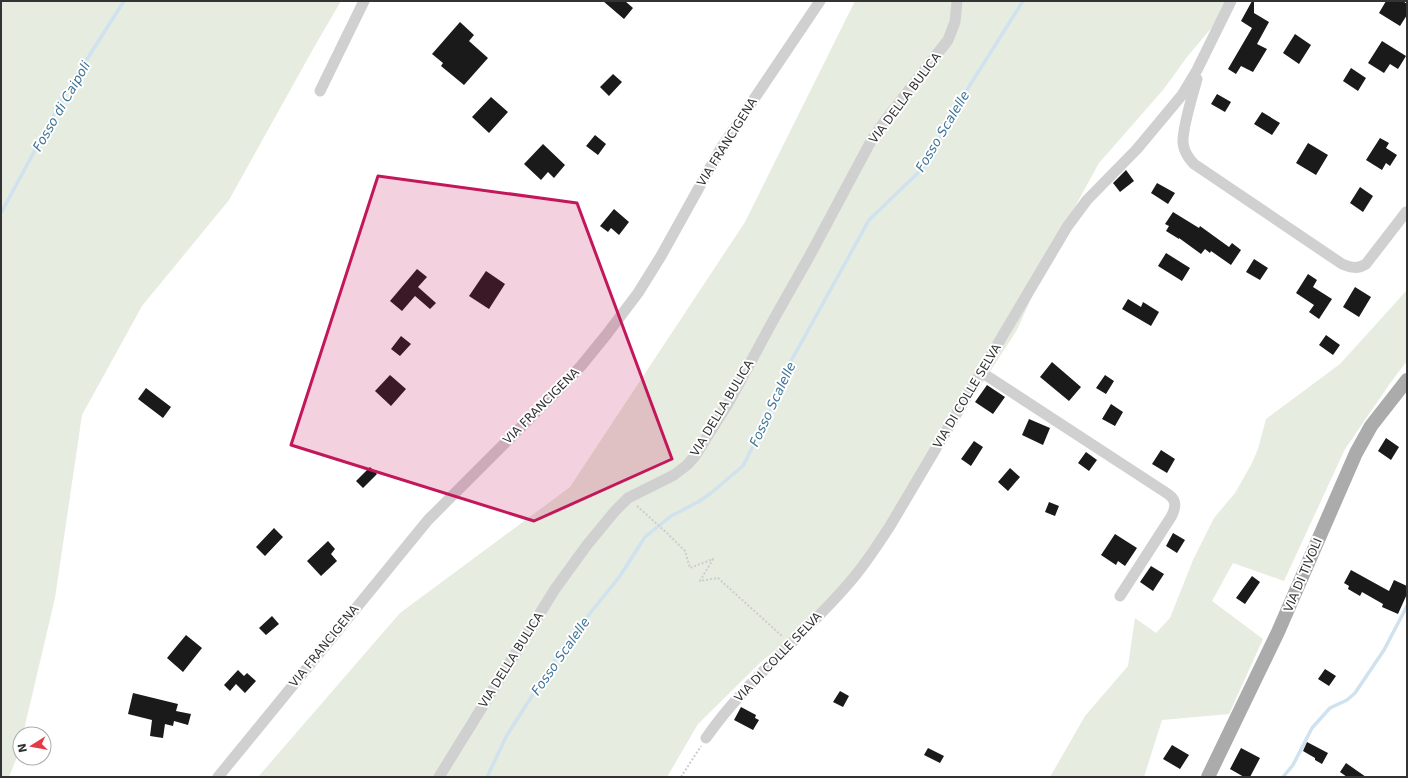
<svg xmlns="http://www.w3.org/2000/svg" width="1408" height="778" viewBox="0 0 1408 778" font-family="'DejaVu Sans',sans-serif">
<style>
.green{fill:#e6ecdf}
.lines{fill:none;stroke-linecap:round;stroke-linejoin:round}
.stream{stroke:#cfe2ee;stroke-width:3.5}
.building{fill:#1a1a1a}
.path{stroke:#cdcdcd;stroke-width:2;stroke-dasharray:2 2;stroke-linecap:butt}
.minor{stroke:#d0d0d0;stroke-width:11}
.major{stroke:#ababab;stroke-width:14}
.marked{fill:#c2185b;fill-opacity:0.2;stroke:#c2185b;stroke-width:3;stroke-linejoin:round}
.labels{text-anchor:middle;stroke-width:4;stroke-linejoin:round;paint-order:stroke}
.street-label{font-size:12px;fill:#333;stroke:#fff}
.water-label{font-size:13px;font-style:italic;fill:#3f7597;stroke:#fff}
</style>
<rect width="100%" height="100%" fill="#fff"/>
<path class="green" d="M1 1H341L317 42 229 200 142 306 82 415 55 598 23 734H20L19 752 9 777H1Z
M855 1H1234L1187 57 1163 90 1099 163 1060 234 1017 330 944 442 820 616 763 660 698 724 667 777H258L400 613 570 487 745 222Z
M1407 290V361L1391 382 1345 449 1284 581 1233 563 1212 601 1263 639 1229 714 1162 720 1144 777H1050L1085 716 1128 666 1135 618 1156 633 1170 618 1193 560 1214 518 1235 493 1251 465 1258 449 1266 419 1340 364Z"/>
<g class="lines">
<path class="stream" d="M1 213 68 89 124 1
M487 777 507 735 566 643 620 576 645 537 671 516 698 502 711 493 743 466 767 418 790 363 869 220 923 168 970 85 1023 1
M1283 777 1293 765 1312 728 1330 708 1347 700 1355 693 1384 650 1407 606"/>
</g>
<path class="building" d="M603 1H625L633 8 624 19Z
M1252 1H1254V13L1269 22 1257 44 1267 49 1253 72 1241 66 1236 74 1228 69 1252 28 1241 21Z
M1386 1H1403L1407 4V15L1400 26 1379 13Z
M460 22 474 35 469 41 488 58 464 85 441 66 443 63 432 54Z
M1295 34 1311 45 1299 64 1283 53Z
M1382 41 1406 56 1398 69 1390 64 1384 73 1368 63Z
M1351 68 1366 78 1358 91 1343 81Z
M613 74 622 82 609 96 600 87Z
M1217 94 1231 102 1225 112 1211 104Z
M491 97 508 112 489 133 472 117Z
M1262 112 1280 123 1272 135 1254 124Z
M595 135 606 144 598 155 586 146Z
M1380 138 1389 143 1386 148 1397 155 1390 166 1386 163 1382 170 1366 160Z
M1308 143 1328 155 1316 175 1296 163Z
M543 144 565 165 554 178 548 172 541 180 524 164Z
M1126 170 1134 181 1120 192 1113 183Z
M1157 183 1175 193 1168 204 1151 193Z
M1360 187 1373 196 1363 212 1350 203Z
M614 209 629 222 619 235 611 228 608 232 600 226Z
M1173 212 1199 228 1200 226 1229 247 1232 243 1241 250 1231 265 1211 251 1210 253 1205 249 1201 254 1179 238V239L1166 231 1169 226 1165 224Z
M1166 253 1190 268 1182 281 1158 266Z
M1254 259 1268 268 1260 280 1246 272Z
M417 269 427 277 418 287 436 303 430 309 415 296 402 311 390 301Z
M486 271 505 284 489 309 469 296Z
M1308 274 1317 280 1313 287 1332 299 1319 319 1309 312 1314 305 1296 293Z
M1355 287 1371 297 1359 317 1343 307Z
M1128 299 1141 307 1143 302 1159 312 1151 326 1122 309Z
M1326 335 1340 345 1333 355 1319 345Z
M401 336 411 344 400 356 391 349Z
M1052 362 1081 387 1069 401 1040 377Z
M390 375 406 389 391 406 375 391Z
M1105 375 1114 381 1106 394 1096 388Z
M987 385 1005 397 993 414 975 402Z
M146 388 171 407 163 418 138 399Z
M1111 404 1123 412 1115 426 1102 419Z
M1029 419 1050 428 1043 445 1022 435Z
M1386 438 1399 447 1391 460 1378 451Z
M974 441 983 447 971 466 961 459Z
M1161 450 1175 459 1167 473 1152 464Z
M1086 452 1097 460 1089 471 1078 463Z
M370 467 377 474 363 488 356 481Z
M1010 468 1020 477 1008 491 998 482Z
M1049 502 1059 506 1055 516 1045 512Z
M274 528 283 537 265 556 256 547Z
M1173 533 1185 540 1177 553 1166 546Z
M1115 534 1137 548 1125 566 1118 561 1116 565 1101 555Z
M328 541 335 549 331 554 337 561 321 576 307 561Z
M1151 566 1164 574 1153 591 1140 582Z
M1351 570 1389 591 1394 580 1407 586V594L1398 614 1382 607 1383 604 1362 592 1360 596 1348 589 1349 586 1344 583Z
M1252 576 1260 582 1245 604 1236 598Z
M272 616 279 624 266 635 259 628Z
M186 635 202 648 183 672 167 658Z
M1325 669 1336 676 1329 686 1318 679Z
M238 670 244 676 247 673 256 681 245 693 236 684 230 691 224 685Z
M840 691 849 696 843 707 833 702Z
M133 693 178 704 176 711 191 714 188 725 174 721 173 726 165 724 163 738 150 736 152 720 128 714Z
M741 707 756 715 755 718 759 720 753 730 734 720Z
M1307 742 1328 753 1322 764 1315 760V758L1303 751Z
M1172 745 1189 755 1180 769 1163 759Z
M928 748 944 756 940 763 924 755Z
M1241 748 1260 758 1250 777H1244L1230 769Z
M1346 763 1366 777H1347L1340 772Z"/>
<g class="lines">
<path class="path" d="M637 506 667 533 685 551 690 568 713 559 700 581 718 578 783 637
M681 777 701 746"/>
<path class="minor" d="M1197 79C1193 94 1182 128 1183 143 1184 151 1188 158 1194 164L1342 264C1351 268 1358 269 1366 264L1406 212
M320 91 364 1
M981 372 1168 494C1177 500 1176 508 1171 517L1120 596
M706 738C746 680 803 637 849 583 864 566 877 546 890 526L1067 227 1087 200 1137 149 1182 95 1197 70 1231 1
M218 777 428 520 556 392 581 366 607 334 638 293 661 256 721 148 820 1
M439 777 555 589 587 545 615 511 628 498 674 475 687 465 695 456 729 402 775 317 809 257 871 141 885 121 948 40 955 22 957 1"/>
<path class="major" d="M1208 777 1278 632 1356 453 1371 426 1407 380"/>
</g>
<path class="marked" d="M378 176 577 203 672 459 534 521 291 445Z"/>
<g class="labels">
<g class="street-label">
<text transform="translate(905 98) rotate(-53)" y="4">VIA DELLA BULICA</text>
<text transform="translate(727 142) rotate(-58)" y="4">VIA FRANCIGENA</text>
<text transform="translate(967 396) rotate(-59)" y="4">VIA DI COLLE SELVA</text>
<text transform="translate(541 406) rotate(-45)" y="4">VIA FRANCIGENA</text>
<text transform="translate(722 408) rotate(-59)" y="4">VIA DELLA BULICA</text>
<text transform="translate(1303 575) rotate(-67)" y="4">VIA DI TIVOLI</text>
<text transform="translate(324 646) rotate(-51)" y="4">VIA FRANCIGENA</text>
<text transform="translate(778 657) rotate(-46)" y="4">VIA DI COLLE SELVA</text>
<text transform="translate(511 660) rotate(-58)" y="4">VIA DELLA BULICA</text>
</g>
<g class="water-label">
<text transform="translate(61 106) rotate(-60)" y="5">Fosso di Caipoli</text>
<text transform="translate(942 131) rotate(-59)" y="5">Fosso Scalelle</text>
<text transform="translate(772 404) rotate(-65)" y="5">Fosso Scalelle</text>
<text transform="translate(560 656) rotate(-55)" y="5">Fosso Scalelle</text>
</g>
</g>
<rect width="1408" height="778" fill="none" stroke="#333333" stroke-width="4"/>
<g transform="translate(32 746) rotate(259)"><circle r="19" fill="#ffffff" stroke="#adadad"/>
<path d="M0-3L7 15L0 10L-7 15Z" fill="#e63946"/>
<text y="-6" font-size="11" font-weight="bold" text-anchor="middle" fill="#333333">N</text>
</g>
</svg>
